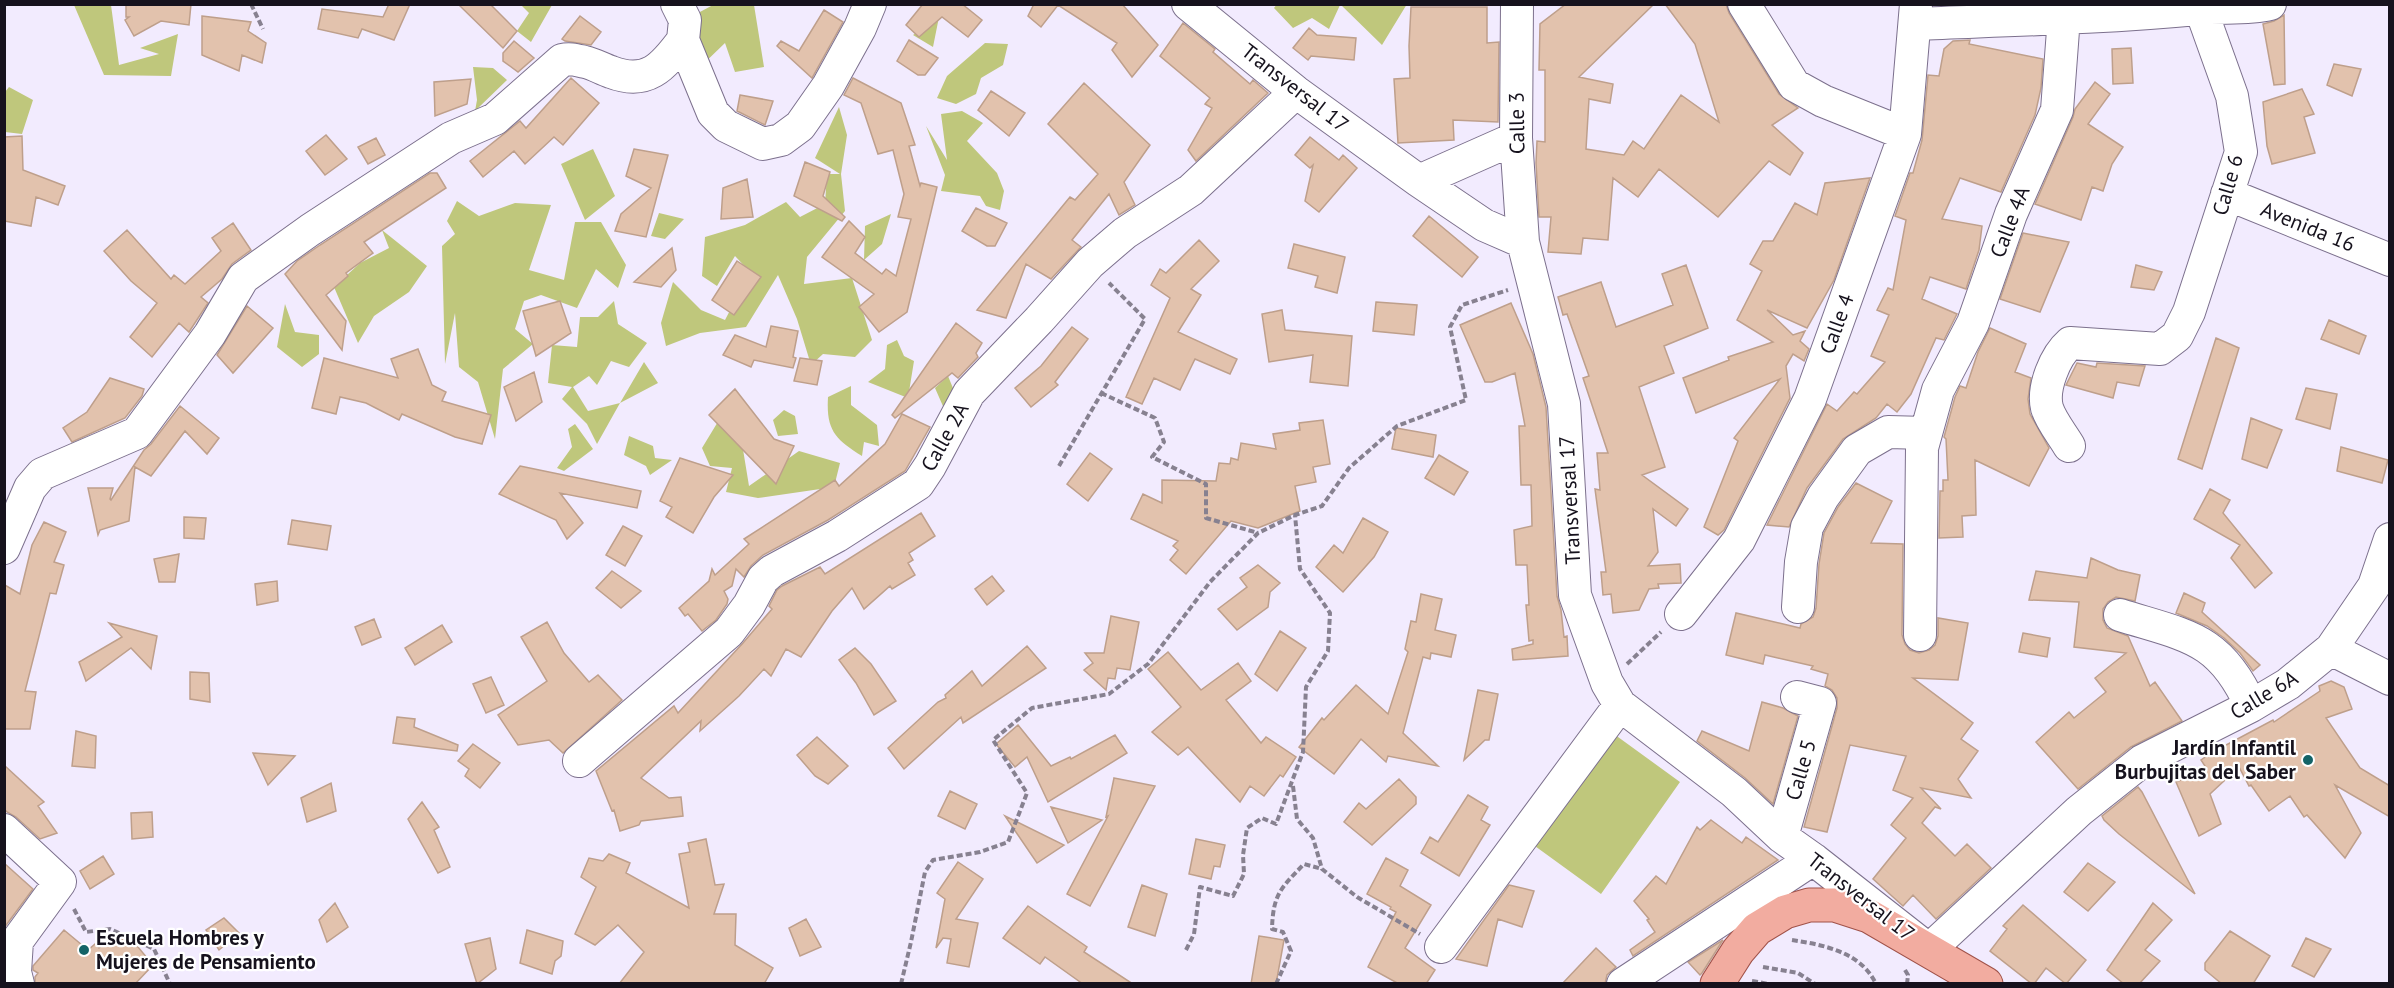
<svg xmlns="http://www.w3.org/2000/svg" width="2394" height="988" viewBox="0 0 2394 988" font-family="'PT Sans',sans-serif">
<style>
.green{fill:#bfc77c}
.building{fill:#e2c2ad;stroke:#be9f8b;stroke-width:1.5}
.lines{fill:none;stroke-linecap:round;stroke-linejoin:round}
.minor-casing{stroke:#7c708d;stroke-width:34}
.major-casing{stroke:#a05249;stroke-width:35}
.path{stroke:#878190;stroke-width:4;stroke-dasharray:6 3;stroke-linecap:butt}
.minor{stroke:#fff;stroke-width:32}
.major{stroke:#f2aca0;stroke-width:33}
.poi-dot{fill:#136367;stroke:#fff;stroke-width:2}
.labels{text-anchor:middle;stroke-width:4.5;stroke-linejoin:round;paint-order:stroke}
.street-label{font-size:21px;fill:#16121d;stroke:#fff}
.poi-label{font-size:21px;font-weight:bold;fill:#16121d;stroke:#fff;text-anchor:end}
</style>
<rect width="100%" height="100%" fill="#f2ebfe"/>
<path class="green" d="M1277 4H1340V5L1329 29 1312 18 1293 28 1274 8Z
M1407 4 1382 45 1341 5V4Z
M74 5H111L119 65 159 54 140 48 178 34 171 76 104 75Z
M521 5H552L531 42 517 31 529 13Z
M713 5H754L764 67 735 72 725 43 696 71 698 13Z
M939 17 933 47 913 35Z
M985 43 1008 44 1003 65 981 78 976 94 956 104 937 98 947 76Z
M473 67 493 68 507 80 475 111 477 100Z
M9 87 33 100 22 134 5 132V92Z
M839 107 847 135 841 174 845 211 807 257 804 284 852 278 872 340 855 357 823 354 811 365 797 319 778 275 746 327 700 333 666 346 661 323 673 282 701 310 725 320 750 272 735 256 717 286 702 276 705 237 745 225 786 202 800 217 825 204 827 174H840L815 158Z
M962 111 983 123 967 141 997 173 1004 191 1000 210 986 206 980 196 941 191 945 175 926 126 947 160 941 114Z
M593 149 615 196 585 220 561 164Z
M457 201 479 216 515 203 551 205 529 270 564 280 575 222H601L626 265 618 288 596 269 577 308 541 295 524 301 515 329 533 344 503 369 495 439 478 382 459 367 455 313 445 364 442 246 455 234 447 221Z
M659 213 684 219 665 239 651 236Z
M891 214 882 244 864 260 865 226Z
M382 230 427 266 409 292 374 316 358 343 334 287 360 263 389 248Z
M614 301 618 324 647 343 629 367 611 361 597 385 589 376 573 387 588 411 620 403 644 362 658 383 620 403 597 444 587 424 562 399 572 387 548 383 552 345 577 347 580 317H598Z
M285 304 295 332 319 335V354L302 367 277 347Z
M897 340 904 356 914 361 908 398 868 382 885 369 887 345Z
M948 376 957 398 946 413 935 388Z
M851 386V405L877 425 879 446 864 442 862 456C835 439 826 430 828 397Z
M784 410 795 416 798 434 778 436 773 420Z
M719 420 739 425 749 486 799 451 840 463 834 487 758 498 726 492 732 468 710 466 702 448Z
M575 424 593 449 564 471 557 468 572 447 568 429Z
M629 436 653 446 655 458 672 460 650 475 646 466 624 455Z
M1607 729 1680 782 1601 894 1528 841Z"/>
<path class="building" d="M126 4H191L189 25 161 21 134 36 125 20 129 17H126Z
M389 4H410L394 40 362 29 358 38 318 29 322 9 383 17Z
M458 4H490L517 31 503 48Z
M923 4H962L982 20 968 37 942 17 919 37 906 25Z
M1034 4H1122L1158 45 1132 77 1112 50 1117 43 1058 5 1041 27 1028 16Z
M1566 4H1654L1579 77 1613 84 1610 103 1589 99 1586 149 1624 155 1633 141 1644 149 1681 95 1719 122 1695 44 1665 4H1726L1729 13 1779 94 1798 108 1772 125 1803 153 1790 175 1769 161 1718 217 1659 169 1638 197 1613 178 1608 240 1583 238 1581 254 1548 252 1551 217H1539L1536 163 1537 141 1545 142V70H1539L1540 24Z
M1411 7H1487V43L1499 42 1498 122 1453 120 1454 140 1398 143 1394 79 1410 78 1409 46Z
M824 10 843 22 812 78 777 46 781 41 799 51Z
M2284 15 2285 84 2274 85 2263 24 2274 21Z
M202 16 251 22 248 31 266 43 262 63 242 55 239 71 202 55Z
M580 16 601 32 591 45 565 41 562 39Z
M1183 23 1215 49 1213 52 1250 84 1253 80 1268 93 1196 161 1188 150 1212 108 1205 104 1210 98 1160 56Z
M1309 28 1317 35 1356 38 1354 60 1311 56 1308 60 1293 48Z
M909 40 938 58 925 75H918L897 61Z
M1970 40 1969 44 2043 59 2041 88 2035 115 2001 192 1960 178 1942 219 1982 226 1979 250 1966 289 1930 277 1922 299 1957 314 1944 340 1936 338 1911 394 1897 412 1887 404 1876 418 1843 439 1807 488 1789 527 1767 525 1827 404 1837 411 1854 392 1857 394 1885 362 1871 356 1889 315 1877 310 1888 288 1893 290 1906 220 1895 216 1910 173H1913L1922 140 1928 75 1939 76 1944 49 1953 41Z
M514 41 534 58 518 72 503 61V53Z
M2131 48 2133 83 2113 84 2112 49Z
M2334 64 2361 69 2352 96 2327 85Z
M571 78 599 103 563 145 554 137 525 164 514 151 483 177 470 161 520 121 526 128Z
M853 78 901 103 915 145 909 146 920 186 921 183 937 187 907 312 879 332 859 307 874 294 822 257 849 221 865 237 855 253 882 274 886 269 896 276 911 219 898 217 904 194 893 150 878 154 861 103 844 95Z
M471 79 467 104 435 116 434 82Z
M2095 82 2110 94 2088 124 2123 147 2112 164 2103 191 2092 187 2081 220 2035 204 2073 117 2075 109Z
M1084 83 1150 145 1124 182 1135 205 1119 215 1109 194 1072 240 1081 247 1051 279 1026 264 1006 318 977 310 1070 197 1075 200 1098 174 1048 124Z
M2302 89 2314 114 2304 117 2315 153 2272 164 2267 146 2263 102Z
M991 91 1025 113 1009 136 978 110Z
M740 95 773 101 765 125 737 111Z
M326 135 347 159 325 175 306 151Z
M22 136 23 170 65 186 58 205 36 197 31 226 4 221V137Z
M1310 137 1339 160 1343 155 1357 168 1319 212 1305 201 1313 165 1310 168 1295 155Z
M376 138 385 155 368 164 358 147Z
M634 149 668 155 646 237 615 231 621 214 651 188 626 176Z
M805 162 830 172 823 196 845 217 842 221 794 196Z
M430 173H437L446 188 364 242 373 253 346 273 348 276 326 295 346 321 342 350 285 274 297 261 320 245Z
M1870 178 1834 280 1807 328 1767 310 1793 335 1805 331 1800 341 1809 349 1804 361 1793 354 1786 366 1790 398 1724 530 1718 535 1704 527 1738 441 1734 438 1780 379 1696 413 1683 378 1729 360 1728 357 1773 342 1737 320 1762 271 1750 264 1763 241H1773L1795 203 1817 215 1825 183Z
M747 179 753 217 721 219 723 188Z
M976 208 1007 223 995 246H987L962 231Z
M1429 216 1478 257 1462 277 1413 236Z
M233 223 251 250 232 264 222 279 201 297 208 303 189 332 179 323 152 357 130 337 157 303 131 281 104 251 127 230 171 279 174 275 185 284 221 251 212 238Z
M2023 233 2069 242 2040 312 2000 299Z
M1199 240 1219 261 1191 289 1201 295 1178 332 1237 359 1230 374 1195 359 1180 390 1154 378 1142 404 1126 397 1170 298 1151 285 1160 269 1166 273Z
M1294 244 1345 257 1337 293 1315 287 1318 276 1288 268Z
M672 248 676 270 661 287 634 282Z
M737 261 761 277 734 315 712 300Z
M1686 265 1708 328 1664 346 1674 373 1639 387 1665 467 1642 475 1688 509 1676 526 1653 509 1658 552 1648 566 1680 564 1681 583 1658 584 1659 588 1649 589 1639 610 1613 613 1611 594 1603 595 1601 572H1606L1595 489 1600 490 1597 453H1608L1583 378 1589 376 1567 314 1563 315 1558 297 1601 282 1616 327 1673 305 1662 274Z
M2136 265 2162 272 2154 290 2131 287Z
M560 301 571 333 536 356 523 311Z
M1376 302 1417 305 1414 335 1373 331Z
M1511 303 1533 354 1546 407 1557 596 1561 610 1564 637 1567 636 1568 656 1513 660 1512 649 1533 644V640L1529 641 1526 605H1529L1527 565H1516L1514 530 1532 526 1531 485H1521L1519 426H1525L1515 373 1492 382H1485L1460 325Z
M247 306 273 328 233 373 217 355Z
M1282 310 1285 330 1352 336 1348 386 1310 382 1313 355 1269 362 1262 314Z
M2329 320 2366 336 2359 354 2321 339Z
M956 323 982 343 976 353 978 357 958 378 952 373 895 418 892 415Z
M771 326 798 331 793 357 796 358 793 368 754 360 751 367 723 355 735 335 766 347Z
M1072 327 1088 339 1055 382 1058 385 1031 407 1015 388 1041 366Z
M1990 328 2026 344 2015 372 2031 378 2028 399 2030 414 2049 448 2029 486 1975 460 1976 515 1962 516 1963 537 1939 538 1940 491H1943V480H1948L1946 439 1944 437 1955 397 1960 386 1966 388 1978 352Z
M2216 338 2239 348 2202 469 2178 459Z
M418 349 432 385 446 392 442 401 491 415 482 444 455 437 402 414 399 420 366 403 340 397 336 414 312 408 324 358 398 378 391 359Z
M800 358 822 361 817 385 794 381Z
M2077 363 2096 367 2097 363 2145 366 2139 386 2117 382 2113 398 2066 385Z
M534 372 542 402 516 421 504 387Z
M110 378 144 389 142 396 125 418 72 442 63 428 87 412Z
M2306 388 2337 394 2330 429 2296 419Z
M735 389 774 439 794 446 776 484 709 415Z
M180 406 219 438 207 454 185 431 151 476 135 467 129 521 100 530 98 535 88 488H113L110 499 111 500 144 450 151 444Z
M902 414 930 427 905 471 828 520 763 555 751 566 744 577 736 569 732 586 724 591 728 599 727 604 716 620 702 631 688 614 685 616 679 608 709 581 712 569 715 575 749 544 744 539 835 480 839 486 885 444Z
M2251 418 2282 430 2267 468 2242 459Z
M1323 420 1330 464 1313 467 1316 482 1295 486 1300 511 1258 528 1231 521 1186 574 1170 560 1178 550 1173 546 1178 541 1131 519 1143 494 1162 503V480L1216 481 1219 463 1230 464 1231 458 1238 460 1241 443 1276 449 1273 434 1300 430 1299 423Z
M1396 428 1436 435 1433 457 1392 449Z
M2341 447 2388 460 2382 483 2337 471Z
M1090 453 1112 469 1088 501 1067 484Z
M1439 455 1468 472 1454 495 1425 478Z
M680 458 733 475 714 497 693 533 666 517 672 507 660 501Z
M520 466 641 491 637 508 560 493 583 523 567 539 556 520 499 494Z
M1856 483 1892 501 1871 543 1903 544 1902 635 1905 644 1910 650 1919 653 1929 650 1935 645 1938 636V618L1968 623 1958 680 1913 678 1973 723 1961 739 1978 751 1958 779 1971 798 1921 788 1941 809 1935 807 1922 823 1955 856 1967 844 1991 868 1936 919 1913 895 1903 906 1873 879 1906 838 1891 825 1913 798 1893 790 1906 756 1850 745 1827 832 1804 827 1837 708V698L1832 690 1825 686 1828 674 1811 669 1813 666 1765 655 1763 664 1726 655 1736 613 1800 628 1801 624 1813 617 1816 608 1819 564 1824 533 1838 507Z
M2210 489 2230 500 2223 513 2272 573 2255 588 2231 558 2240 545 2194 519Z
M921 513 935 536 909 553 913 560 908 563 915 575 892 589 890 586 864 609 852 588 832 611 801 657 786 649 771 676 764 669 739 696 700 731 701 721 641 778 669 798 681 797 683 816 641 821 639 825 620 831 614 810 612 811 596 771 674 706 678 713 743 643 772 609 769 606 777 590 782 586 820 567 825 574Z
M184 517 206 518 204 539 184 538Z
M1363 518 1388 532 1374 557 1343 592 1316 567 1334 545 1343 553Z
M292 520 331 526 327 550 288 544Z
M44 522 66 532 54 562 64 565 56 594 50 593 25 691 36 692 30 729H4L5 585 20 594 32 545Z
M623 526 642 536 625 566 606 555Z
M179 554 175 582H159L154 559Z
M2091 558 2118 570 2140 575 2135 601 2116 597 2108 602 2103 609V620L2107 628 2128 636 2150 686 2155 682 2182 721 2131 747 2078 789 2036 742 2069 712 2074 718 2106 692 2095 678 2126 653 2074 647 2079 602 2029 600 2036 571 2087 578Z
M1258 565 1280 583 1270 592 1268 607 1237 630 1218 609 1247 587 1240 578Z
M612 571 641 591 621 608 596 588Z
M992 576 1004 591 987 605 975 589Z
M277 581 278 601 257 605 255 584Z
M2184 593 2205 603 2202 612 2260 665 2253 671 2240 653 2224 638 2207 626 2176 613Z
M1421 594 1442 599 1435 630 1456 635 1451 657 1431 653 1430 659 1423 657 1403 733 1438 766 1388 756 1386 762 1361 739 1334 774 1299 747 1322 718 1324 720 1356 685 1388 714 1408 652 1405 649 1411 621 1416 622Z
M1111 616 1139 622 1130 670 1117 668 1115 679 1108 678 1106 690 1084 670 1093 663 1085 653H1104Z
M374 619 381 637 362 645 355 627Z
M547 622 564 653 589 682 598 675 622 700 563 753 549 740 518 745 498 715 547 681 521 637Z
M109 623 157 636 151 669 131 648 86 681 79 662 122 637Z
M442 625 452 642 415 665 405 648Z
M1280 631 1306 648 1277 691 1255 674Z
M2023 633 2050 638 2047 657 2019 652Z
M1027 646 1046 668 963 723 961 717 904 769 888 748 938 702 946 698 945 695 972 671 982 686Z
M855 648 871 664 896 701 874 715 856 683 839 660Z
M1168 652 1201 690 1238 663 1251 681 1226 700 1261 743 1266 737 1296 757 1283 777 1280 775 1264 796 1250 786 1240 802 1188 747 1178 755 1152 732 1181 707 1148 669Z
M190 672 209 673 210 702 190 699Z
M491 677 504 705 486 713 473 684Z
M2331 681 2344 687 2352 709 2326 718 2360 768 2390 786V817L2335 785 2361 833 2345 858 2307 815 2304 817 2290 796 2269 811 2251 785 2249 786 2239 767 2210 794 2221 824 2199 836 2176 782 2207 769 2201 760 2213 752 2273 720 2274 722 2320 691 2319 686Z
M1478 690 1498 694 1489 740H1485L1464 760Z
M1762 702 1783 708 1798 716 1773 804 1745 778 1697 741 1702 731 1749 751Z
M397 717 415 719 414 727 458 745 457 751 393 743Z
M1018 725 1051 766 1070 757 1071 759 1115 735 1127 753 1048 802 1027 757 1015 767 996 744Z
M76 731 96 736 95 768 72 766Z
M817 737 848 766 828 784 815 776 797 755Z
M473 744 500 763 480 788 465 776 469 769 458 761Z
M253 753 295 756 268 785Z
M4 765 44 802 38 806 57 833 40 839 16 817 7 812 4 809Z
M1114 778 1155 786 1090 906 1067 894 1108 816 1106 817Z
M1399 779 1416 797V804L1372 845 1344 822 1359 803 1366 809Z
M331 783 336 811 307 822 301 798Z
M2138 787 2142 792 2195 894 2119 834 2104 820 2102 816Z
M950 791 977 804 965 829 938 816Z
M1468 795 1488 807 1481 820 1490 825 1459 876 1421 853 1430 837 1438 842Z
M422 802 439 827 434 830 450 867 438 873 408 819Z
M1051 807 1102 820 1068 843Z
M152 812 153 837 132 839 131 813Z
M1005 816 1064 845 1037 863Z
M1711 820 1742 843 1746 837 1778 860 1633 956 1630 950 1655 932 1647 920 1649 919 1634 901 1656 876 1666 884 1697 827 1700 830Z
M706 839 715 885 724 884 714 914H736L735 945 773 968 764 984H619L644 952 618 925 595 945 575 934 596 887 581 877 589 858 603 861 609 854 630 863 626 873 689 908 679 854 690 852 688 843Z
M1196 839 1225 845 1220 867 1214 866 1211 879 1189 874Z
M103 856 114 874 90 889 80 871Z
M1386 858 1408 870 1400 886 1431 905 1405 948 1435 970 1426 984H1399L1368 967 1396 912 1390 909 1391 907 1367 894Z
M958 862 983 879 956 919 978 923 969 967 947 963 951 939 943 938 936 948 945 899 937 893Z
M4 863 33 889 4 928Z
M2088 863 2115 882 2088 911 2064 892Z
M1142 885 1167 894 1155 936 1128 927Z
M1509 885 1534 891 1522 927 1498 919 1487 966 1456 959Z
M335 903 348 927 327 942 319 920Z
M2153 903 2172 920 2145 950 2160 961 2139 984H2124L2107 970Z
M2023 905 2086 960 2066 984 2046 968 2034 984H2032L1990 951 2007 929 2003 926Z
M1028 906 1087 947 1084 952 1133 984H1083L1045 957 1040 964 1003 938Z
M224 918 239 933 219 950 206 930Z
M806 919 821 947 800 956 789 928Z
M64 930 88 950 95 944 99 948 112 935 138 947 153 965 135 984H35V977L38 973 33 970V966Z
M527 930 563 941 561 956 555 961 552 974 520 963Z
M2230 931 2270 956 2253 984H2222L2205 970V963Z
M1259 936 1284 940 1276 984H1251Z
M490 938 496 969 477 984 465 944Z
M2306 938 2331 949 2314 977 2292 966Z
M1723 940 1702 973 1700 975 1688 962Z
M1596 948 1616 967 1607 975 1605 984H1562Z"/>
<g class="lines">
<g class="minor-casing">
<path id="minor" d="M677 4 685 20 683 40 713 113 726 126 763 144 781 140 800 126 828 86 860 28 870 4
M1188 4 1296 92 1419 181 1484 225 1523 242
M1517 4 1516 138 1523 242 1564 404 1575 595 1607 683 1620 705 1734 792 1782 837 1813 859 1929 950 2079 811 2142 761 2251 706 2288 684 2331 649 2374 586 2390 539
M1744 4 1794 85 1823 101 1905 134
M1916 24C2010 20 2103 18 2197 9 2221 6 2246 10 2270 4
M1419 181 1516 138
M2227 194 2390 260
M2069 446C2062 434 2051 421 2047 408 2042 388 2055 356 2070 343L2160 349 2177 336 2189 312 2241 152 2232 96 2199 4
M4 548 30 488 42 474 137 433 210 334 243 278 310 230 451 138 495 119 562 60C570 58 576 60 585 62 594 64 602 69 611 72 647 86 663 67 683 40
M1798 607 1801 562 1807 527 1823 497 1857 450 1888 432 1926 433
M1681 614 1739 540 1810 399 1905 134 1916 4
M2120 615C2187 636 2220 637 2251 706
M1920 635 1922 448 1938 390 1973 323 2011 214 2057 110 2064 17 2060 4
M2331 649 2390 679
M579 761 729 632 749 605 763 579 772 571 837 536 918 484 930 466 969 393 1039 320 1090 263 1125 233 1191 190 1296 92
M4 830 60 882 17 941 15 972 18 984
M1782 837 1820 703 1797 697
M1441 947 1620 705
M1623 984 1813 859"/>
</g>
<g class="major-casing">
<path id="major" d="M1717 984 1738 951 1757 929 1785 912 1809 905H1835L1869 916 1986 984"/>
</g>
<path class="path" d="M251 4 263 29
M1101 393 1155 418 1164 442 1152 457 1206 484V518L1258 533
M1059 466 1145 319 1109 283
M1627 664 1661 632
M1293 786 1297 819 1313 838 1322 869 1357 897 1420 934
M74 909 86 932 110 929 154 949 170 984
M1792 940C1824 945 1861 952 1876 984
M1186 950 1194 934 1200 887 1233 896 1244 874 1243 855 1247 828 1262 818 1276 824 1303 752 1306 687 1328 651 1330 613 1300 569 1295 515
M1763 967 1798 973 1815 984
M1905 970 1908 975 1907 984
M1752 981 1769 984
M901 984 911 942 925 872 933 860 980 852 1008 842 1027 793 993 740 1032 708 1109 694 1148 664 1210 582 1258 533 1295 515 1322 506 1349 468 1397 426 1466 400 1450 327 1462 305 1508 290
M1276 984 1291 951 1283 932 1272 929C1273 894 1281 888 1304 864L1322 869"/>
<use href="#minor" class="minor"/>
<use href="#major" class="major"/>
</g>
<g class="poi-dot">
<circle cx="2308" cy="760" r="6"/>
<circle cx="84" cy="950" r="6"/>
</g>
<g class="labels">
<g class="street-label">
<text transform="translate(1295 88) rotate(38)" y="7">Transversal 17</text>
<text transform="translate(1517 123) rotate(-91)" y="7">Calle 3</text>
<text transform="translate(2228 185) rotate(-74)" y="7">Calle 6</text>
<text transform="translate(2010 222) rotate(-69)" y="7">Calle 4A</text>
<text transform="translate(2308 227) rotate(22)" y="7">Avenida 16</text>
<text transform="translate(1837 324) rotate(-70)" y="7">Calle 4</text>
<text transform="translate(945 437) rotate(-61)" y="7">Calle 2A</text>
<text transform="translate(1570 500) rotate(-93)" y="7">Transversal 17</text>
<text transform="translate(2264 695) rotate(-31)" y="7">Calle 6A</text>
<text transform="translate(1801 770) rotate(-74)" y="7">Calle 5</text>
<text transform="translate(1861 897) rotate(38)" y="7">Transversal 17</text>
</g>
<g class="poi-label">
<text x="2296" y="755">Jardín Infantil<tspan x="2296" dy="24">Burbujitas del Saber</tspan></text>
<text x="96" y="945" text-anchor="start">Escuela Hombres y<tspan x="96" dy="24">Mujeres de Pensamiento</tspan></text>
</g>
</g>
<rect width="2394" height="988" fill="none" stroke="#16121d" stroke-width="12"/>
</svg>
